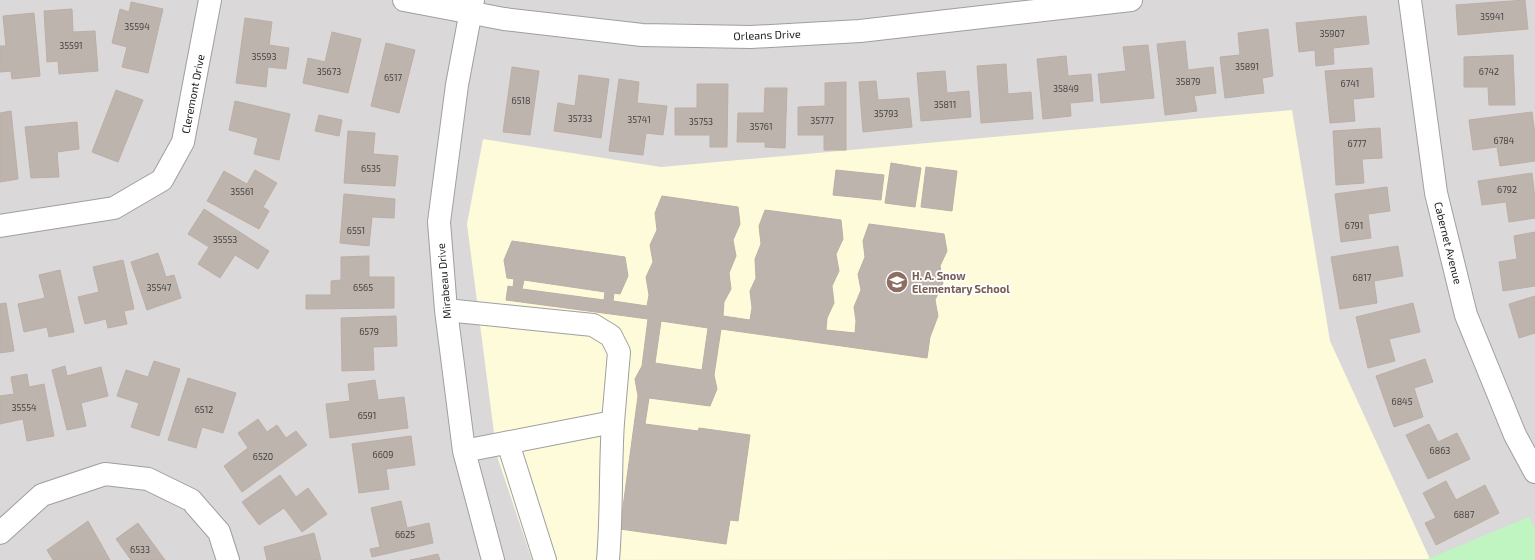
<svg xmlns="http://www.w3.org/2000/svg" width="1535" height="560" viewBox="0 0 1535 560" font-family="'Exo 2',sans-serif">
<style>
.residential{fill:#dad8d9}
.education{fill:#fdfbda}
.park{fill:#c0f5c1}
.building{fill:#bdb4ae;stroke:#bdaea5;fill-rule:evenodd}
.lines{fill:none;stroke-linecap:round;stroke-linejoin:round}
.minor-casing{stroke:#9f9f9f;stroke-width:24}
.minor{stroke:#fff;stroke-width:22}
.labels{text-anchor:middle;stroke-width:3.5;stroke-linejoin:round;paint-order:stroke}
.number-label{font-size:9px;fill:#444140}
.street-label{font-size:11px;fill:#1b1b1b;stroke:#fff}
.education-label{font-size:11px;font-weight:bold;fill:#785e54;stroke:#fff;text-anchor:start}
</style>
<rect width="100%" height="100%" fill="#ece8e2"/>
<path class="residential" d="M0 0H1535V560H0Z"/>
<path class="education" d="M1292 110 1330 341 1430 559 532 560 497 456 467 224 483 139 661 167Z"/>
<path class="park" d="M1529 517 1535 528V560H1425Z"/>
<path class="building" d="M1525 0 1528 29 1458 35 1456 5Z
M131 2 163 9 148 73 122 67 127 47 112 43 120 9 129 12Z
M72 9 73 32 95 31 98 71 59 74 58 61 47 62 44 11Z
M34 13 40 76 12 79 11 71 0 72V46H6L3 16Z
M1366 16 1369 44 1333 48 1334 64 1316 66 1315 50 1299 52 1296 23Z
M245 18 272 22 269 45 289 48 286 69 268 67 266 87 236 83Z
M1268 29 1273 76 1262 78 1264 93 1225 98 1220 57 1240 55 1238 33Z
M332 32 361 39 348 93 303 83 308 58 325 62Z
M1185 41 1188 70 1213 67 1216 93 1194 96 1197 111 1165 115 1157 44Z
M386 43 415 50 399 113 371 106Z
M1148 45 1154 98 1101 103 1098 74 1126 71 1123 47Z
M1513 55 1515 105H1489L1488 87H1464V57Z
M1066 56 1068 76 1091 74 1093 101 1070 103 1071 116 1043 119 1037 59Z
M1006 64 1008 94 1031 92 1033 119 981 123 977 66Z
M512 67 539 71 530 135 503 132Z
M1372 68 1374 97 1353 99 1355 121 1330 123 1325 71Z
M945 71 947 93 969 91 971 117 921 121 917 73Z
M579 75 609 79 601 138 554 131 558 103 575 106Z
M619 79 639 82 637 103 667 106 663 135 646 133 643 155 609 151Z
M876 81 878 100 909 98 912 127 863 132 859 82Z
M846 82V150H824V135H798V107L825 106V83Z
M697 84H728L727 147H710V135H675V108H697Z
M765 88H787L785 148 765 147V142H737L738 113H764Z
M116 90 143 100 118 162 92 152Z
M235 101 290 114 279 160 254 154 258 138 229 130Z
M11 111 18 179 0 182V113Z
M1532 112 1535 134V161L1500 166 1497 147 1473 150 1469 120Z
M319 115 342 120 339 136 315 131Z
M77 122 79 149 57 152 59 177 31 178 25 127Z
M1380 128 1382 158 1362 159 1364 183 1336 185 1333 131Z
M348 131 375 133 373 154 398 156 395 186 344 183Z
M891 163 921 168 915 207 885 203Z
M926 167 957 171 952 211 921 207Z
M255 170 277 183 263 207 269 211 259 229 207 201 224 171 247 184Z
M836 170 884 175 881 200 833 195Z
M1532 173 1535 199V218L1509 222 1506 202 1482 205 1478 181Z
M1387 187 1390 211 1368 214 1371 238 1341 242 1335 194Z
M344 194 395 199 394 218 372 217 369 246 340 243Z
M662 196 738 207 740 224 733 240 736 256 729 273 731 289 724 302 723 316 750 320 752 308 750 291 756 278 755 259 761 244 759 226 765 210 841 220 843 239 836 254 839 271 832 286 834 303 827 318 826 330 855 333 856 321 854 307 861 290 858 274 865 257 863 241 869 224 944 234 947 251 940 266 943 283 935 300 938 316 930 337 927 358 721 329 714 375 717 389 710 406 649 398 645 424 698 431 699 428 750 435 738 521 730 520 726 544 620 529 638 396 635 379 642 366 648 319 506 300 508 286 513 287 514 279 507 278 504 260 512 241 625 257 628 276 620 294 614 293 613 301 647 306 649 295 646 277 653 262 650 245 657 230 655 213ZM524 280 605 292 604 300 522 289ZM661 321 708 328 702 370 655 363Z
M204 209 269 251 258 269 235 255 220 278 198 264 209 247 188 234Z
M1535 232V286L1503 291 1499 262 1517 259 1514 236Z
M1398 246 1403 276 1374 281 1377 303 1340 309 1331 257Z
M158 253 166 277 174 275 181 298 147 310 131 262Z
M369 256V277H394V308L306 309V295H331V281L341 280V257Z
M123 260 134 309 124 311 127 324 108 328 106 319 85 324 78 297 99 292 93 267Z
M60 270 74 332 49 337 47 327 24 332 18 304 45 298 39 275Z
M1535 296V333L1519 338 1509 304Z
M6 303 14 351 0 353V304Z
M1413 303 1420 332 1389 339 1395 361 1368 368 1356 317Z
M396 316 397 346 373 347 374 370 342 371 341 318Z
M1425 359 1433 382 1414 388 1423 417 1394 427 1376 376Z
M154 361 180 369 159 436 131 427 139 403 117 396 126 370 148 377Z
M65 366 67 376 101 367 108 396 81 403 86 426 67 430 52 370Z
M27 374 29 387 44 384 54 436 27 441 23 419 0 424V396L14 394 11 377Z
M188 378 236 393 223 433 202 427 196 448 168 440Z
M375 380 378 400 404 397 408 428 330 438 326 404 350 401 348 384Z
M258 419 267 432 277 425 286 438 296 431 307 445 242 492 224 466 248 448 238 433Z
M1429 424 1438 442 1457 433 1470 459 1428 479 1406 435Z
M411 436 415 465 386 469 389 489 359 493 352 444Z
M280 475 296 497 308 488 327 514 302 532 284 508 259 525 242 502Z
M1446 481 1456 500 1485 485 1499 513 1436 545 1425 523 1436 518 1423 493Z
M401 501 407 528 429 523 433 543 372 557 370 549 380 547 371 508Z
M88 521 110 560H53L47 550Z
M138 523 165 560H131L116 539Z
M314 533 321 560H267L264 547Z
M438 554 440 560H410Z"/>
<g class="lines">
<g class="minor-casing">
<path id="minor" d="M404 0 504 19 642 35 751 37 860 31 1131 0
M473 0 457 85 439 222 446 310 464 451 493 560
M1410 0 1436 193 1466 315 1515 435 1535 472
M0 226 114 208 162 180 183 142 210 0
M446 310 593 325 611 336 619 352 613 422 464 451
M508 443 545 560
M0 533 42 495 105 474 148 479 191 500 219 532 228 560
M608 560C612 514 610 468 613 422"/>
</g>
<use href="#minor" class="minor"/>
</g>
<defs>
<g id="school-disc" transform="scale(1.15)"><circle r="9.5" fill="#8d6e63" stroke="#fff"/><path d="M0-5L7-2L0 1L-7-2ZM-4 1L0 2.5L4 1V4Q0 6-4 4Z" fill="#fff"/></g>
</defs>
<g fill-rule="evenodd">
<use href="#school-disc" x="897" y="282"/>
</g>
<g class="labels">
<g class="number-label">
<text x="1492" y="20">35941</text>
<text x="137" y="30">35594</text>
<text x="1332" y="37">35907</text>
<text x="71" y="49">35591</text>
<text x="264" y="60">35593</text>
<text x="1247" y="70">35891</text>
<text x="329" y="75">35673</text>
<text x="1489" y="75">6742</text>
<text x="393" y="81">6517</text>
<text x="1188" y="85">35879</text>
<text x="1350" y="87">6741</text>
<text x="1066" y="92">35849</text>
<text x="521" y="104">6518</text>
<text x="945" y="108">35811</text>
<text x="886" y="117">35793</text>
<text x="580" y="122">35733</text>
<text x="639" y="123">35741</text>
<text x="822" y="124">35777</text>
<text x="701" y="125">35753</text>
<text x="761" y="130">35761</text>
<text x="1504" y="144">6784</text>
<text x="1357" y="147">6777</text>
<text x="371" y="172">6535</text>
<text x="1507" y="193">6792</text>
<text x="242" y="195">35561</text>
<text x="1354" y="229">6791</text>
<text x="356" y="234">6551</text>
<text x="225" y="243">35553</text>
<text x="1362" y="281">6817</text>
<text x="159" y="291">35547</text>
<text x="363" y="291">6565</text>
<text x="369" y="335">6579</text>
<text x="1402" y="405">6845</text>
<text x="24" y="411">35554</text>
<text x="204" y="413">6512</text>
<text x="367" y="419">6591</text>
<text x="1440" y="454">6863</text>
<text x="383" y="458">6609</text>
<text x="263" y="460">6520</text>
<text x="1464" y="518">6887</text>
<text x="405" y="538">6625</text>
<text x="140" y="553">6533</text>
</g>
<g class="street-label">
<text transform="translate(767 35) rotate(-2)" y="4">Orleans Drive</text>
<text transform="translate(193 94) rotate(-79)" y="4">Cleremont Drive</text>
<text transform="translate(1448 243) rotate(76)" y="4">Cabernet Avenue</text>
<text transform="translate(444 281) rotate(-95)" y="4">Mirabeau Drive</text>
</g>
<g class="education-label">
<text x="912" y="280">H. A. Snow<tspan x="912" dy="13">Elementary School</tspan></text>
</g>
</g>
</svg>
